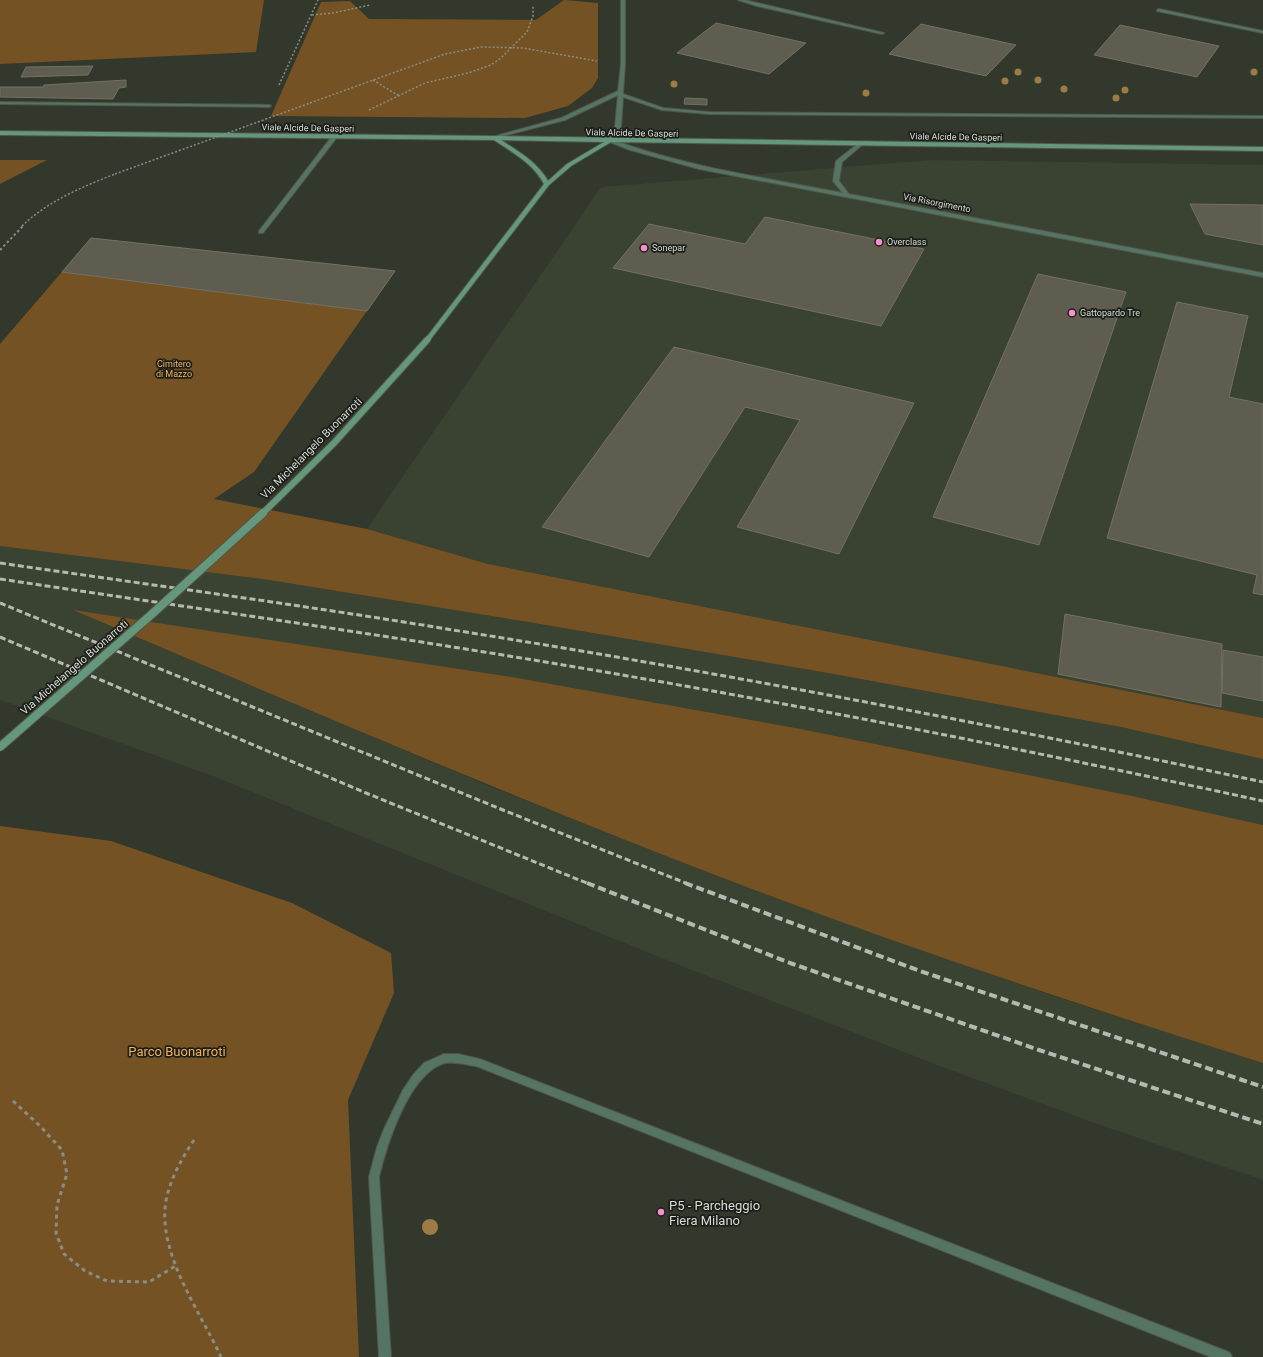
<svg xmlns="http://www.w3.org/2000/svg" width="1263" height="1357" viewBox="0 0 1263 1357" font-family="Roboto,sans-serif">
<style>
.built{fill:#3a4332}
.green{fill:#755223}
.building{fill:#5f5d4f;stroke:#737163}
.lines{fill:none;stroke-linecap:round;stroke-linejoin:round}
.lane-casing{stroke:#50564a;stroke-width:2}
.street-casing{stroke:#50564a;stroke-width:2}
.secondary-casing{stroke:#50564a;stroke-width:2}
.path-far2{stroke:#898e85;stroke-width:1.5;stroke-dasharray:2 2;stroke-linecap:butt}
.path-far1{stroke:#898e85;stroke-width:2;stroke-dasharray:2.5 2.5;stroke-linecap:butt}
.path{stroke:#898e85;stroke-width:3;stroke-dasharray:4 4;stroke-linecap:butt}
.lane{fill:#557462;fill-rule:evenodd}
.street{fill:#557462;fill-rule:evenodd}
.secondary{fill:#64977b;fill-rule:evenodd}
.rail-far1{stroke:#b5b9b1;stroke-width:3;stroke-dasharray:6 3;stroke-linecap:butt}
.rail{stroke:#b5b9b1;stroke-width:4;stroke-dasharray:8 4;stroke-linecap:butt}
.secondary-bridge-far1-casing{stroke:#50564a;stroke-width:8;stroke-linecap:butt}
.secondary-bridge-casing{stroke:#50564a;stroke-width:10;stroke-linecap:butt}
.path-bridge{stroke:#898e85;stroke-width:1.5;stroke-dasharray:2 2;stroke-linecap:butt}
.secondary-bridge-far1{stroke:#64977b;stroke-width:6}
.secondary-bridge{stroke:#64977b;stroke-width:8}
.tree{fill:#9d7b44}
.poi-dot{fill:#f790cf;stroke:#1b1e19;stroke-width:1.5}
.labels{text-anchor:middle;stroke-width:3.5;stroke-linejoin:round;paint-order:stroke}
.far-street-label{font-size:9px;fill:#d8dcd5;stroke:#1b1e19}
.far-poi-label{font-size:9px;fill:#d8dcd5;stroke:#1b1e19;text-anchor:start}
.far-park-label{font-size:9px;fill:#f5b158;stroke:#1b1e19}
.street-label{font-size:11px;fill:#d8dcd5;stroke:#1b1e19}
.near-park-label{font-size:13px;fill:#f5b158;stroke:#1b1e19}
.near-poi-label{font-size:13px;fill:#d8dcd5;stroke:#1b1e19;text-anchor:start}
</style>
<rect width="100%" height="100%" fill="#32382c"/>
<path class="built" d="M932 160 1263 165V718L488 564 367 529 601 187Z
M0 546 269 580 522 621 828 673 1121 727 1263 759V825L1132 796 801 729 512 677 75 611 489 786 738 884 1053 996 1263 1063V1180L1097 1124 940 1066 674 963 213 776 0 700Z"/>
<path class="green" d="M0 0H264L256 52 0 64Z
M564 0 598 3V78L592 88 568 106 525 118 271 116 321 2 350 1 369 19 536 20Z
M0 160H47L0 184Z
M91 238 395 271 254 472 214 499 367 529 488 564 1263 718V759L1121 727 828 673 522 621 269 580 0 546V344Z
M73 610 512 677 801 729 1132 796 1263 825V1063C1086 1007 910 949 736 883 513 798 293 703 73 610Z
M0 826 111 841 292 903 391 953 394 993 348 1100 359 1357H0Z"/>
<path class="building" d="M716 23 806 43 769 74 677 53Z
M921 24 1016 45 986 76 889 54Z
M1120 25 1219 46 1197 77 1094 55Z
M93 66 88 75 21 77 26 67Z
M126 80V87L119 88 113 99 0 97V87H43L44 85Z
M685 98 707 99V105L684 104Z
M1190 204 1263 205V245L1205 234Z
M765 217 924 249 881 326 613 268 649 224 745 244Z
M91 238 395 271 367 311 62 272Z
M1038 274 1126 292 1039 545 933 517Z
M1177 302 1248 316 1229 397 1263 404V595L1253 593 1257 575 1107 538Z
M674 347 914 403 839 554 737 527 800 420 745 407 649 557 542 527Z
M1065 614 1222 644 1221 707 1058 674Z
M1223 650 1263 657V701L1222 693Z"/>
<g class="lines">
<g class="lane-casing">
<path id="lane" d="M738 0H745L884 33 882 34 757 6Z
M1159 9 1263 31V33L1157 11V10Z
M0 102 269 105 271 106 269 107 0 104Z
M333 135 338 136 263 233H259V231Z
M444 1054H458L480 1059 1226 1351 1230 1353 1232 1357H1211L476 1066C466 1065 452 1060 442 1064 408 1077 387 1144 379 1177L391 1357H379L369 1177 377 1147 384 1129 403 1090 413 1075 424 1063Z"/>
</g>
<g class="street-casing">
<path id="street" d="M621 0H625V64L623 94 663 108 709 112 1263 116V118L709 114 662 110 623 97 621 127 613 140C687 167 766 178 843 193L833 181 836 161 860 142 862 143V145L842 162 839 181 849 194 1263 273V277L699 169 630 150 607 141 615 127 618 95 565 120 492 139V137L561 118 618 91 621 64Z"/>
</g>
<g class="secondary-casing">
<path id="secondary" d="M0 131 494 136 1263 147V151L611 142 571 166 549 185 430 340H426V338L544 184C533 163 513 153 494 140L0 135ZM501 140 604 142 567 164 548 181C537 162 519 152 501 140Z"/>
</g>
<path class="path-far2" d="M312 15 333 13 370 5
M373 80 399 96
M279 85 318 0
M310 103 445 54 481 47 523 48 597 61
M369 110 425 83 468 73 491 65 501 58 527 32 533 16V5
M22 226C48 201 82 187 115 174"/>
<path class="path-far1" d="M0 250 24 225"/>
<path class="path" d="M13 1101 40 1126 62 1150 67 1174 57 1205 56 1233 64 1254 85 1271 107 1281 149 1282 177 1265
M194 1140C182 1158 170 1179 166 1201 157 1253 200 1311 221 1357"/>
<use href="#lane" class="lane"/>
<use href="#street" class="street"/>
<use href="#secondary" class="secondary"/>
<path class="rail-far1" d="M0 563C151 585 302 605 453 630 724 673 994 725 1263 782
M0 579C200 609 400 637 599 671 821 709 1042 753 1263 801
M0 603 503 810 688 884
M0 637 366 793 589 884"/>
<path class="rail" d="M587 883 790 963 1039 1050 1263 1124
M685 883 920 971 1263 1087"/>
<g class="secondary-bridge-far1-casing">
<path id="secondary-bridge-far1" d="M262 514 334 443 428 339"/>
</g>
<g class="secondary-bridge-casing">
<path id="secondary-bridge" d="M0 747 152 614 263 513"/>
</g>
<path class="path-bridge" d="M115 174 310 103"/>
<use href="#secondary-bridge-far1" class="secondary-bridge-far1"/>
<use href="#secondary-bridge" class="secondary-bridge"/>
</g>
<g class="tree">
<circle cx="1018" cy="72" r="3.5"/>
<circle cx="1254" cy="72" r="3.5"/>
<circle cx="1038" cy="80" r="3.5"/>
<circle cx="1005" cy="81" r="3.5"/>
<circle cx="674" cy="84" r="3.5"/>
<circle cx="1064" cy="89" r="3.5"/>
<circle cx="1125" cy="90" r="3.5"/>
<circle cx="866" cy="93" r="3.5"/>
<circle cx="1116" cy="98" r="3.5"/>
<circle cx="430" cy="1227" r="8"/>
</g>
<g class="poi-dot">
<circle cx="879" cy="242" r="4"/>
<circle cx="644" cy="248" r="4"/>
<circle cx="1072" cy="313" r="4"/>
<circle cx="661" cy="1212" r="4"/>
</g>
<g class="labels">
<g class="far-street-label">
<text transform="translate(308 128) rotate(1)" y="3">Viale Alcide De Gasperi</text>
<text transform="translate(632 133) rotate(1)" y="3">Viale Alcide De Gasperi</text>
<text transform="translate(956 137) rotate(1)" y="3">Viale Alcide De Gasperi</text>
<text transform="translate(937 203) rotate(11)" y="3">Via Risorgimento</text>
</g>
<g class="far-poi-label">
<text x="887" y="245">Overclass</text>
<text x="652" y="251">Sonepar</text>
<text x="1080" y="316">Gattopardo Tre</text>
</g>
<g class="far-park-label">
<text x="174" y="367">Cimitero<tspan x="174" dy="10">di Mazzo</tspan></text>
</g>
<g class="street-label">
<text transform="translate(311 448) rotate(-45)" y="4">Via Michelangelo Buonarroti</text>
<text transform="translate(74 667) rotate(-41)" y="4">Via Michelangelo Buonarroti</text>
</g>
<g class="near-park-label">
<text x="177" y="1056">Parco Buonarroti</text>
</g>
<g class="near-poi-label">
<text x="669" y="1210">P5 - Parcheggio<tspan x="669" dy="15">Fiera Milano</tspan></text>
</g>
</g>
</svg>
